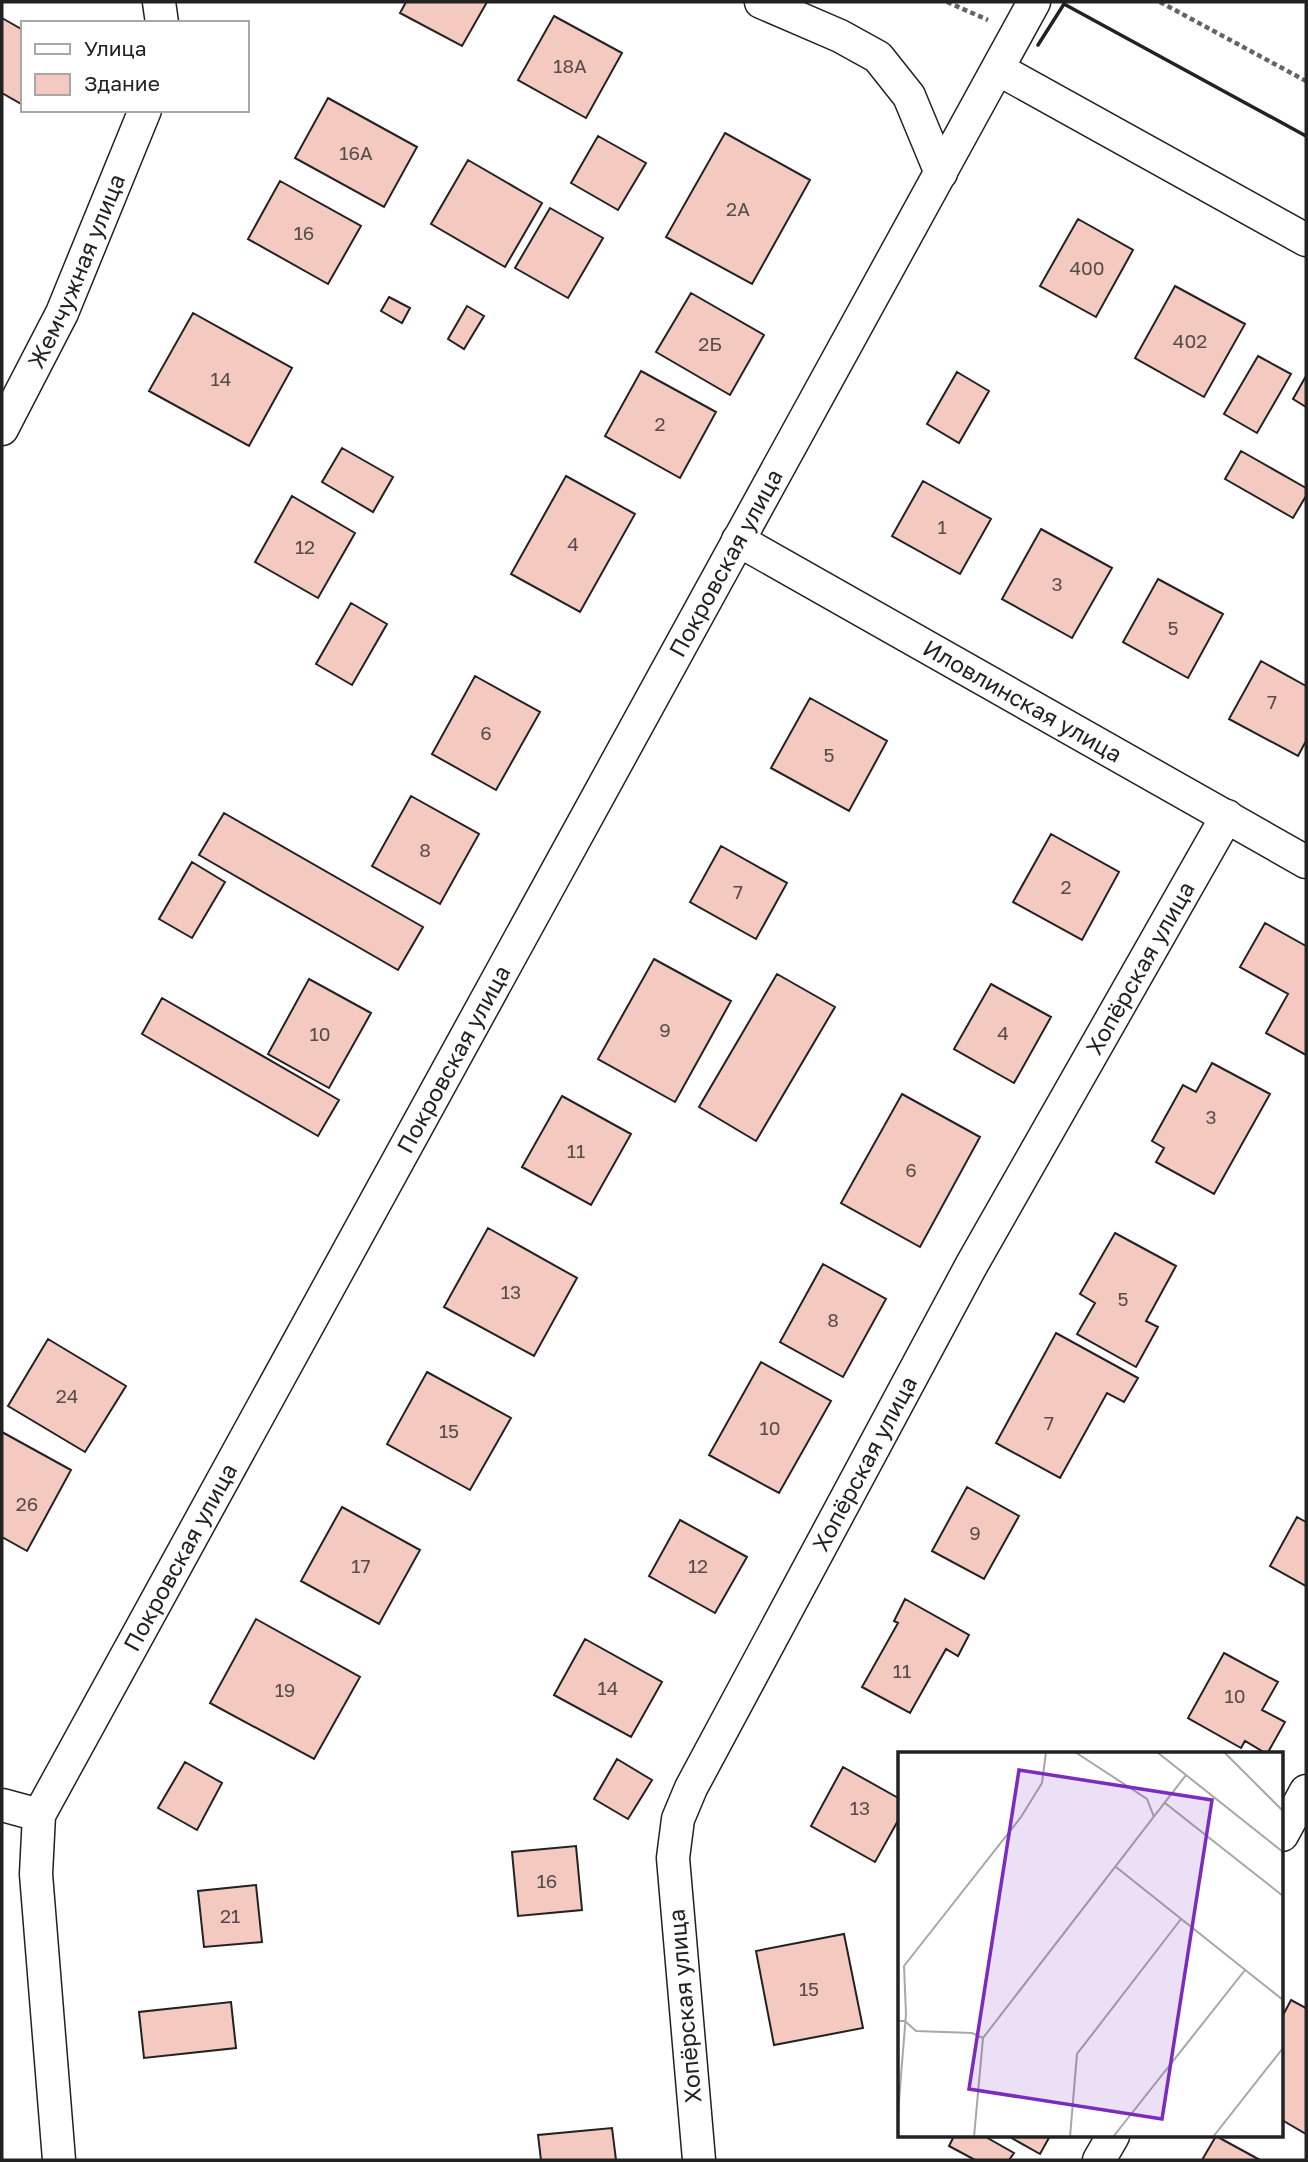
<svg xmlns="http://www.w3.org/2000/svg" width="1308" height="2162" viewBox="0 0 1308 2162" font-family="'Golos Text',sans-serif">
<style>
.building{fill:#f3c9c0;stroke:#222;stroke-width:2}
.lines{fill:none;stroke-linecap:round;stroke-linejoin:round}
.street-casing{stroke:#222;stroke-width:35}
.path{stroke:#646464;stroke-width:4.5;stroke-dasharray:5 3.5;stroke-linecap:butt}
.street{stroke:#fff;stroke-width:32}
.wall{stroke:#222;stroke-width:3.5}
.labels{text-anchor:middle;stroke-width:5;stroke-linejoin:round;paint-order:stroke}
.number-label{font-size:19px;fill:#564c4a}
.street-label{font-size:23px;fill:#222;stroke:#fff}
.inset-road{fill:none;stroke:#a7a7a7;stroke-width:2}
.view{fill:#7b2cbf;fill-opacity:0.15;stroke:#7b2cbf;stroke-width:3.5}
.inset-edge{fill:none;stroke:#222;stroke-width:3.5}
</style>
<rect width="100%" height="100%" fill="#fff"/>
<path class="building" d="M406 2H487L462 46 400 13Z
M554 16 622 53 586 118 518 80Z
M2 18 23 30V105L2 93Z
M328 98 417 147 384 207 295 158Z
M725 133 810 180 752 284 666 237Z
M598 136 646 163 618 210 571 183Z
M468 160 542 203 505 267 431 224Z
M280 181 361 226 328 284 248 239Z
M550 208 603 238 568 298 515 268Z
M1078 219 1133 250 1096 317 1040 286Z
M1175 286 1245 324 1204 397 1135 358Z
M691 293 764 335 730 395 656 352Z
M389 297 410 308 402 323 381 311Z
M467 306 484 316 464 349 448 339Z
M193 313 292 368 249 446 149 391Z
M1258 356 1291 374 1257 433 1224 414Z
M641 371 716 412 680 478 605 436Z
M957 372 989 391 959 443 927 424Z
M1306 376V407L1293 399Z
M342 448 393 477 373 512 322 482Z
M1241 451 1306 488V496L1293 518 1225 479Z
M566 476 635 514 580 612 511 574Z
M923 481 991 519 960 574 892 536Z
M292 496 355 533 318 598 255 562Z
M1041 529 1112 568 1072 638 1002 599Z
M1158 579 1223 614 1188 678 1123 642Z
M351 603 387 624 352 685 316 664Z
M1261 661 1306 686V741L1298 756 1229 719Z
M475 676 540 712 496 790 432 754Z
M810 698 887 741 849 811 771 768Z
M411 796 479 834 440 904 372 866Z
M224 813 423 927 398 970 199 855Z
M1051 834 1119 872 1082 940 1013 902Z
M721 846 787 883 756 939 690 902Z
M192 862 225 882 192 938 159 919Z
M1265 923 1306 946V1055L1266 1033 1288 994 1240 967Z
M654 959 731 1001 675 1102 598 1059Z
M777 974 835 1007 756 1141 699 1107Z
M309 979 371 1013 329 1088 268 1054Z
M991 984 1051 1017 1014 1083 954 1049Z
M162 998 339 1100 318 1136 142 1034Z
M1212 1063 1270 1094 1214 1194 1156 1162 1164 1148 1152 1141 1183 1085 1196 1092Z
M902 1094 980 1137 920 1247 841 1203Z
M562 1096 631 1134 591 1205 522 1167Z
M488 1228 577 1278 534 1356 444 1307Z
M1115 1233 1176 1266 1146 1321 1158 1327 1136 1367 1077 1334 1095 1303 1080 1294Z
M823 1264 886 1299 843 1377 780 1342Z
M1056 1333 1138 1378 1124 1402 1107 1393 1060 1478 996 1443Z
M48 1339 126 1386 85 1452 8 1406Z
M761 1362 831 1401 779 1493 709 1455Z
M427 1372 511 1418 470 1490 387 1444Z
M2 1432 71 1470 27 1551 2 1537Z
M967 1487 1019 1516 984 1579 932 1551Z
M342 1507 420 1550 379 1624 301 1581Z
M1297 1517 1306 1522V1586L1270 1566Z
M680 1520 747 1557 715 1613 649 1576Z
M905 1599 969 1635 958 1656 946 1649 910 1713 862 1687 898 1623 894 1621Z
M256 1619 360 1677 314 1759 210 1703Z
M585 1639 662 1682 631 1737 554 1695Z
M1224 1653 1278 1682 1262 1710 1285 1722 1267 1754 1245 1741 1241 1748 1188 1718Z
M617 1759 652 1780 628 1819 594 1799Z
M185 1762 222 1783 197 1830 158 1808Z
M843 1767 900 1799V1817L875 1862 811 1826Z
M576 1846 582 1910 518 1916 512 1852Z
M256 1885 262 1942 204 1947 198 1891Z
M844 1934 863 2028 774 2045 756 1951Z
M1291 2000 1306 2008V2134L1282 2120V2017Z
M231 2002 236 2048 144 2058 139 2012Z
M612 2128 616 2160H541L538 2135Z
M954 2136H984L1014 2153 1009 2160H975L949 2146Z
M1008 2136H1050L1040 2154Z
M1216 2136 1260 2160H1202Z"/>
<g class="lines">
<g class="street-casing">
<g id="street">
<path d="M159 2 162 23"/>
<path d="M761 2 840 36 878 57 909 96 941 173"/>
<path d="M998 69 1306 240"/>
<path id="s1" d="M2 429 62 313 145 110"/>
<path id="s2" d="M738 540 1306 862"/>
<path d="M2 1805 39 1815"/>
<path d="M1282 1835 1306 1791"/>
<path id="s3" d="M59 2160 36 1874 39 1815 1034 2"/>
<path id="s4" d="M699 2160 673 1858 678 1819 691 1788 971 1266 1227 816"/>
<path d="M1099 2160 1113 2136"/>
</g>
</g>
<path class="path" d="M947 2 988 20
M1160 2 1306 81"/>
<use href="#street" class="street"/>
<path class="wall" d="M1038 45 1064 4 1306 136"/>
</g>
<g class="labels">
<g class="number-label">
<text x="570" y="73">18А</text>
<text x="356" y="160">16А</text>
<text x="738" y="216">2А</text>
<text x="304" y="240">16</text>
<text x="1087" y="275">400</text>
<text x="1190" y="348">402</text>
<text x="710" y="351">2Б</text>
<text x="221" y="386">14</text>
<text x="660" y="431">2</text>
<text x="942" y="534">1</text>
<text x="573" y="551">4</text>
<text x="305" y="554">12</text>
<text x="1057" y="591">3</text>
<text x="1173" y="635">5</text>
<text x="1272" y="709">7</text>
<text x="486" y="740">6</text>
<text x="829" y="762">5</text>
<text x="425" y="857">8</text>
<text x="1066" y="894">2</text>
<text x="738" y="899">7</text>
<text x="665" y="1037">9</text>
<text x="1003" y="1040">4</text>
<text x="320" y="1041">10</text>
<text x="1211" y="1124">3</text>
<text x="576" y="1158">11</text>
<text x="911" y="1177">6</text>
<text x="511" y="1299">13</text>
<text x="1123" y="1306">5</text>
<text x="833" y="1327">8</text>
<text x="67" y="1403">24</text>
<text x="1049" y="1430">7</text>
<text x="770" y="1435">10</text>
<text x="449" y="1438">15</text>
<text x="27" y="1511">26</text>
<text x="975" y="1540">9</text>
<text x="361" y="1573">17</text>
<text x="698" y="1573">12</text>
<text x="902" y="1678">11</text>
<text x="608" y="1695">14</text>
<text x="285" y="1697">19</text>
<text x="1235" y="1703">10</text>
<text x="860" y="1815">13</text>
<text x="547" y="1888">16</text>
<text x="230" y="1923">21</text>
<text x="809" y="1996">15</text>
</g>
<g class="street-label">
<text dy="8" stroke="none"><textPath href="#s1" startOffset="175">Жемчужная улица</textPath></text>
<text dy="8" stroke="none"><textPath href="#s3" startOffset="1774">Покровская улица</textPath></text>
<text dy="8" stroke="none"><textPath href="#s2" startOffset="327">Иловлинская улица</textPath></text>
<text dy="8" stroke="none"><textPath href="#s4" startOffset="1311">Хопёрская улица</textPath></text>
<text dy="8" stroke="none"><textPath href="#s3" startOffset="1208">Покровская улица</textPath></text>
<text dy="8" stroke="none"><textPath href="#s4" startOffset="744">Хопёрская улица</textPath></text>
<text dy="8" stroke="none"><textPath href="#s3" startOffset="640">Покровская улица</textPath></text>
<text transform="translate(685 2006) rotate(-95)" y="8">Хопёрская улица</text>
</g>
</g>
<g transform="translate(898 1752)">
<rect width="385" height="385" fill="#fff"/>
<path class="inset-road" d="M177 0 249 47 256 65M259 0 385 100M326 0 385 59M267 51 385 144M218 115 385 248M0 269H7L18 279 74 281 85 286M0 361 8 262 6 214 123 65 144 31 148 0M76 385 85 286 288 23M172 385 179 302 283 167M215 385 347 218M315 385 385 296"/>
<path class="view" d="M121 18 314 48 264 367 71 337Z"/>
<rect width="385" height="385" class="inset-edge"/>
</g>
<rect width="1308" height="2162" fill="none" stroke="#222222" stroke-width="7"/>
<rect x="21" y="21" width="228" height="91" fill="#ffffff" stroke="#a7a7a7" stroke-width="2"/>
<rect x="35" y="44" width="35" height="10" fill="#ffffff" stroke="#a7a7a7" stroke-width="2"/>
<text x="84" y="56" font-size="21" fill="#222222">Улица</text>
<rect x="35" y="74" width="35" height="21" fill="#f3c9c0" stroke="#a7a7a7" stroke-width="2"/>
<text x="84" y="91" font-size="21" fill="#222222">Здание</text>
</svg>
